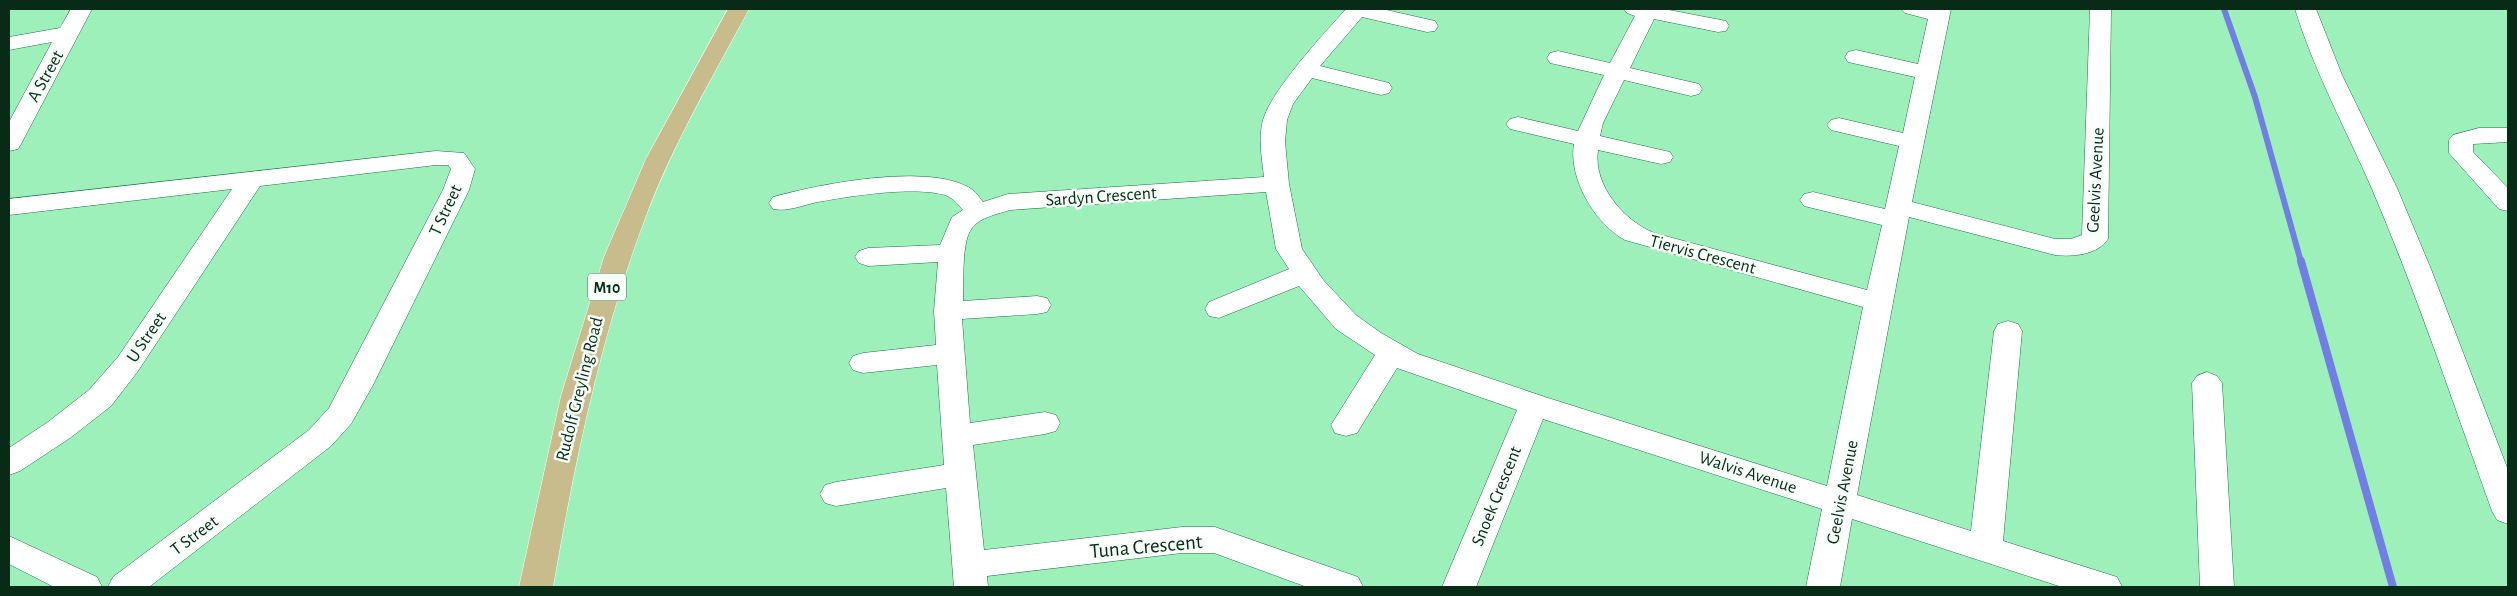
<svg xmlns="http://www.w3.org/2000/svg" width="2517" height="596" viewBox="0 0 2517 596" font-family="'Alegreya Sans',sans-serif">
<style>
.lines{fill:none;stroke-linecap:round;stroke-linejoin:round}
.stream-far1{stroke:#717fe3;stroke-width:6}
.stream{stroke:#717fe3;stroke-width:8}
.minor-casing{stroke:#1d7446;stroke-width:1}
.major-casing{stroke:#fff;stroke-width:1}
.minor{fill:#fff;fill-rule:evenodd}
.major{fill:#c8bc8c;fill-rule:evenodd}
.labels{text-anchor:middle;stroke-width:5;stroke-linejoin:round;paint-order:stroke}
.shield{fill:#f6fef8;stroke:#4f6a5b;stroke-width:1}
.shield-label{font-size:16px;font-weight:bold;fill:#082b18}
.street-label{font-size:18px;fill:#082b18;stroke:#f6fef8}
.near-street-label{font-size:21px;fill:#082b18;stroke:#f6fef8}
</style>
<rect width="100%" height="100%" fill="#9ef0bb"/>
<g class="lines">
<path class="stream-far1" d="M2224 9 2255 97 2301 262"/>
<path class="stream" d="M2301 261 2393 587"/>
<g class="minor-casing">
<path id="minor" d="M71 9H92L21 144 18 149 9 151V122L52 42 9 50V37L60 28Z
M1346 9H1382L1435 21 1438 26 1435 31 1427 32 1362 17 1320 66 1389 83 1392 88 1389 93 1381 95 1312 78 1293 104 1287 120 1285 142 1289 184 1302 249 1324 281 1356 315 1381 333 1418 354 1545 397 1827 486 1863 307 1625 240C1595 224 1568 178 1574 144L1510 129 1506 124 1510 119 1518 117 1578 131 1604 75 1550 63 1547 58 1550 53 1558 51 1610 63 1635 16 1627 13 1624 9H1664L1726 21 1729 26 1726 31 1718 32 1654 19 1630 68 1699 84 1702 89 1699 94 1691 96 1624 80 1603 123 1600 136 1670 152 1673 157 1670 162 1661 164 1598 150C1593 185 1623 220 1654 233L1867 290 1882 225 1804 206 1800 200 1804 194 1813 192 1885 209 1899 146 1831 130 1827 125 1831 120 1839 118 1903 133 1915 77 1848 62 1845 57 1848 52 1856 50 1918 64 1928 19 1905 13 1901 9H1951L1912 202 2055 239H2071L2082 235 2090 9H2111L2108 239C2097 255 2073 257 2055 255L1909 217 1857 495 1971 531 1994 331 1998 324 2008 321 2018 324 2022 331 2003 541 2117 577 2122 587H2062L1852 519 1840 587H1806L1822 509 1543 419 1476 587H1442L1517 410 1397 368 1357 433 1346 436 1335 433 1331 425 1375 355 1336 329 1299 286 1219 318 1209 316 1205 309 1209 302 1289 269 1276 249 1266 192 1010 210C998 214 980 217 972 228 961 242 964 282 963 301L1037 296 1047 298 1051 305 1047 312 1037 314 962 319 970 423 1045 412 1056 415 1060 423 1056 431 1045 434 973 445 984 550 1182 527H1215L1358 577 1363 587H1307L1214 553H1182L987 576 988 587H954L946 488 836 506 825 503 820 494 825 485 836 482 944 465 937 365 863 373 853 370 849 363 853 356 863 353 936 345 934 311 938 262 868 266 859 263 855 257 859 251 868 248 940 245 952 217 963 210C958 204 953 198 945 195 914 186 850 196 818 202 803 205 788 212 773 209L769 203 773 197C819 184 923 164 966 186 973 189 978 195 983 202L1008 194 1264 177C1262 159 1258 138 1263 120 1272 89 1324 34 1346 9Z
M2295 9H2316L2342 75 2397 188 2431 269 2508 470V524L2497 520 2492 511C2453 403 2417 294 2372 189 2346 129 2314 71 2295 9Z
M2479 128H2508V142L2473 144V152L2508 188V211L2499 209 2449 153V140L2453 135Z
M436 151 464 153 475 169 469 190 373 385 351 424 331 446 149 587H108L113 577 309 430 329 408 443 190 451 169 448 165H436L260 186 138 371 111 406 70 438 20 471 9 475V448L48 422 89 390 118 357 232 189 9 215V199Z
M2207 372 2217 376 2222 383 2234 587H2200L2192 383 2197 376Z
M9 536 97 577 102 587H54L9 564Z"/>
</g>
<g class="major-casing">
<path id="major" d="M728 9H749C713 76 674 142 647 213 601 333 575 460 553 587H519L561 396 604 257 646 159Z"/>
</g>
<use href="#minor" class="minor"/>
<use href="#major" class="major"/>
</g>
<g class="labels">
<rect class="shield" x="588" y="273.5" width="38" height="27" rx="4"/>
<g class="shield-label">
<text x="607" y="293">M10</text>
</g>
<g class="street-label">
<text transform="translate(45 76) rotate(-61)" y="6">A Street</text>
<text transform="translate(2095 180) rotate(-87)" y="6">Geelvis Avenue</text>
<text transform="translate(1101 196) rotate(-4)" y="6">Sardyn Crescent</text>
<text transform="translate(445 210) rotate(-65)" y="6">T Street</text>
<text transform="translate(1703 254) rotate(15)" y="6">Tiervis Crescent</text>
<text transform="translate(146 337) rotate(-56)" y="6">U Street</text>
<text transform="translate(579 389) rotate(-76)" y="6">Rudolf Greyling Road</text>
<text transform="translate(1748 472) rotate(18)" y="6">Walvis Avenue</text>
<text transform="translate(1842 492) rotate(-79)" y="6">Geelvis Avenue</text>
<text transform="translate(1496 496) rotate(-68)" y="6">Snoek Crescent</text>
<text transform="translate(194 535) rotate(-37)" y="6">T Street</text>
</g>
<g class="near-street-label">
<text transform="translate(1146 546) rotate(-5)" y="7">Tuna Crescent</text>
</g>
</g>
<rect width="2517" height="596" fill="none" stroke="#082b18" stroke-width="20"/>
</svg>
